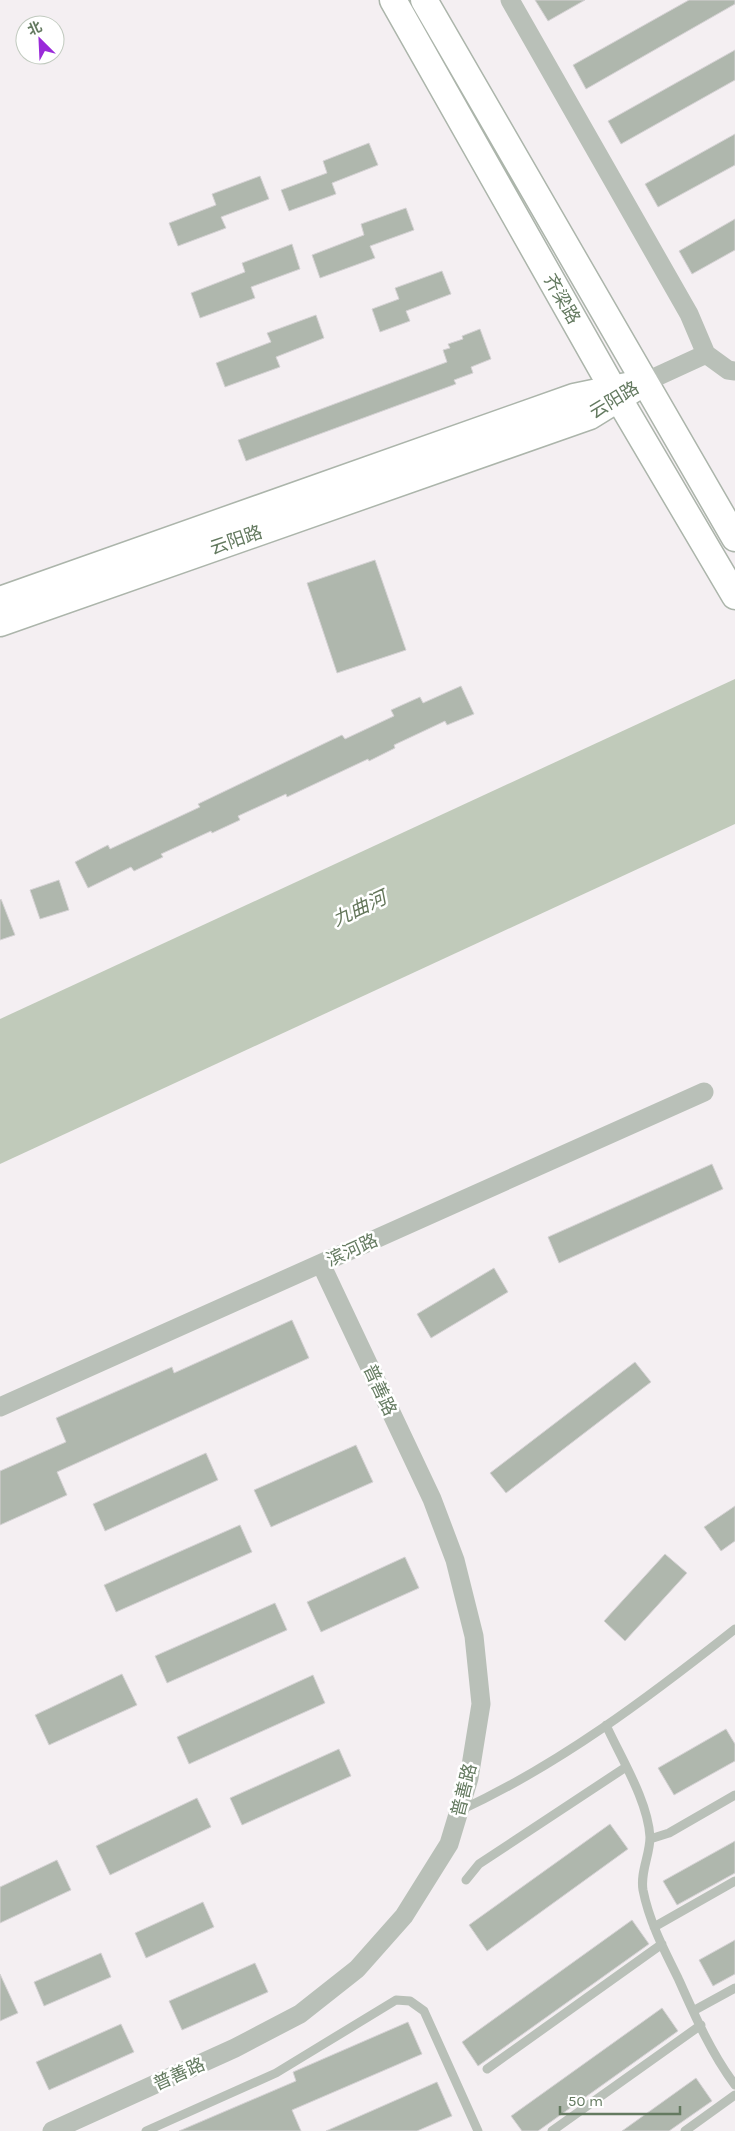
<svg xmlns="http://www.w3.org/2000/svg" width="735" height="2131" viewBox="0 0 735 2131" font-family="Karla,'Noto Sans SC',sans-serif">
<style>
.water{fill:#c0caba}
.building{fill:#afb7ad;stroke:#d5d2d4}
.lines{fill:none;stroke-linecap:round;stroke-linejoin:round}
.secondary-casing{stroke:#acb5ab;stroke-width:29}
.lane{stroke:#b9c0b8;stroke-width:9}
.street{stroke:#b9c0b8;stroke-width:19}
.secondary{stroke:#fff;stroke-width:26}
.labels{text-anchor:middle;stroke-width:5;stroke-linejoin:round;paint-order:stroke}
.street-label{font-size:18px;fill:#647a60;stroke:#fff}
.water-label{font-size:19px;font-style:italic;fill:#64765a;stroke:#fff}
</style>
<rect width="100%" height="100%" fill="#f4eff2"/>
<path class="water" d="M735 679V824L0 1164V1019Z"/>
<path class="building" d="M535 0H585L548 21Z
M689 0H735V4L586 89 573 65Z
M735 50V80L621 144 608 121Z
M735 134V165L658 207 645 184Z
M369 143 378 165 332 183 336 194 289 211 281 190 327 173 323 161Z
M260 176 269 199 221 217 226 228 178 246 169 223 216 205 212 194Z
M406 208 414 230 370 246 375 258 320 278 312 255 364 235 361 224Z
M735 219V250L692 274 679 251Z
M292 244 300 269 251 287 255 298 200 318 191 293 245 272 242 263Z
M442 271 451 294 406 311 410 321 380 332 372 309 399 299 395 288Z
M316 315 324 338 276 357 280 367 225 387 216 363 271 342 267 333Z
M480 329 491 359 471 367 473 373 454 380 456 384 246 461 238 440 447 362 443 350 450 348 448 344 463 339 462 336Z
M375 560 406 650 337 673 307 583Z
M461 686 474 714 447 725 445 721 394 745 395 748 369 761 368 759 287 797 286 794 238 816 240 820 212 833 211 831 161 854 163 857 134 871 131 867 88 888 75 862 108 845 110 849 200 807 198 804 342 735 345 739 394 716 391 710 420 697 423 703Z
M59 880 69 910 40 919 30 890Z
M1 899 15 935 0 940V900Z
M712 1164 723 1189 559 1263 548 1237Z
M494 1268 508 1292 431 1338 417 1314Z
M292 1320 309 1358 57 1472 67 1495 0 1525V1471L66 1442 56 1418 172 1367 174 1373Z
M635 1362 651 1382 506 1493 490 1473Z
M356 1445 373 1482 271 1527 254 1490Z
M206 1453 218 1480 105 1531 93 1504Z
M735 1506V1541L721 1551 704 1527Z
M240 1525 252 1552 116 1612 104 1585Z
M665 1554 687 1573 625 1641 604 1621Z
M405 1557 419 1588 321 1632 307 1602Z
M275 1603 287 1630 167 1683 155 1656Z
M122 1674 137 1705 49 1745 35 1715Z
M313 1675 325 1703 189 1764 177 1737Z
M726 1729 735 1744V1761L674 1795 658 1768Z
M339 1749 351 1776 242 1825 230 1798Z
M197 1798 211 1827 110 1875 96 1846Z
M610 1824 628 1849 487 1951 469 1925Z
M735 1841V1873L677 1905 663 1881Z
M57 1860 71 1890 0 1923V1887Z
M203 1902 214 1927 146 1958 135 1933Z
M632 1920 649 1944 478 2066 462 2042Z
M735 1940V1974L713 1986 699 1960Z
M101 1953 111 1977 44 2006 34 1982Z
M255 1963 268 1992 182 2030 169 2001Z
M0 1974 18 2013 0 2021Z
M662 2008 678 2031 538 2131H522L511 2116Z
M408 2022 422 2054 292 2110 301 2131H179L296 2081 293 2072Z
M121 2024 134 2052 49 2090 36 2062Z
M696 2078 712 2101 669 2131H622Z
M437 2082 452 2116 417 2131H326Z"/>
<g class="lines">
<g class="secondary-casing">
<path id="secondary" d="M393 0 613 389 735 596
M424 0 735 538
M0 600 574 397 627 386
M0 623 590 416 645 382"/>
</g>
<path class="lane" d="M606 1725C621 1758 648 1801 650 1837 650 1855 640 1872 643 1890 649 1921 664 1950 678 1978 694 2014 711 2053 735 2085
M459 1811C559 1765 649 1697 735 1629
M650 1839 669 1833 735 1795
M466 1880 479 1864 626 1767
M654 1927 735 1881
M693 2011 735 1988
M487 2069 662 1944
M146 2131 276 2073 396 2000 410 2001 424 2011 478 2131
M552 2131 701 2025
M685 2131 735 2095"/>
<path class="street" d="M510 0 689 314 706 354 645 382
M706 354 728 370 735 371
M0 1407 704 1092
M52 2131 235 2048 300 2014 357 1969 404 1916 449 1844 469 1778 481 1704 474 1636 455 1560 432 1499 321 1264"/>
<use href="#secondary" class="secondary"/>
</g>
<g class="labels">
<g class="street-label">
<text transform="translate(562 299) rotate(60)" y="6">齐梁路</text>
<text transform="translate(614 400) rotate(-31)" y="6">云阳路</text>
<text transform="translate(236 540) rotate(-19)" y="6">云阳路</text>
<text transform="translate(352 1250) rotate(-24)" y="6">滨河路</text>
<text transform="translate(380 1390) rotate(65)" y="6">普善路</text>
<text transform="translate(464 1790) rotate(-76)" y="6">普善路</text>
<text transform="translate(179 2074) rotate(-24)" y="6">普善路</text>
</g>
<g class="water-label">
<text transform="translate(359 908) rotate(-25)" y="7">九曲河</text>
</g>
</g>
<g transform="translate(40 40) rotate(336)"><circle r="24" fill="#ffffff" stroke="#c1cabf"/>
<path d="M0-4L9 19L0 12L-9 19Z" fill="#9a2ad9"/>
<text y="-8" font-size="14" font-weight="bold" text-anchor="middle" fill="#647a60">北</text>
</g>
<path d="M560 2106v8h120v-8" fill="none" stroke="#647a60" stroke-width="2.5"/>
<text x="568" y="2106" font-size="15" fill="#647a60" stroke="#ffffff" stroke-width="4" paint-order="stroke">50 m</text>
</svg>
